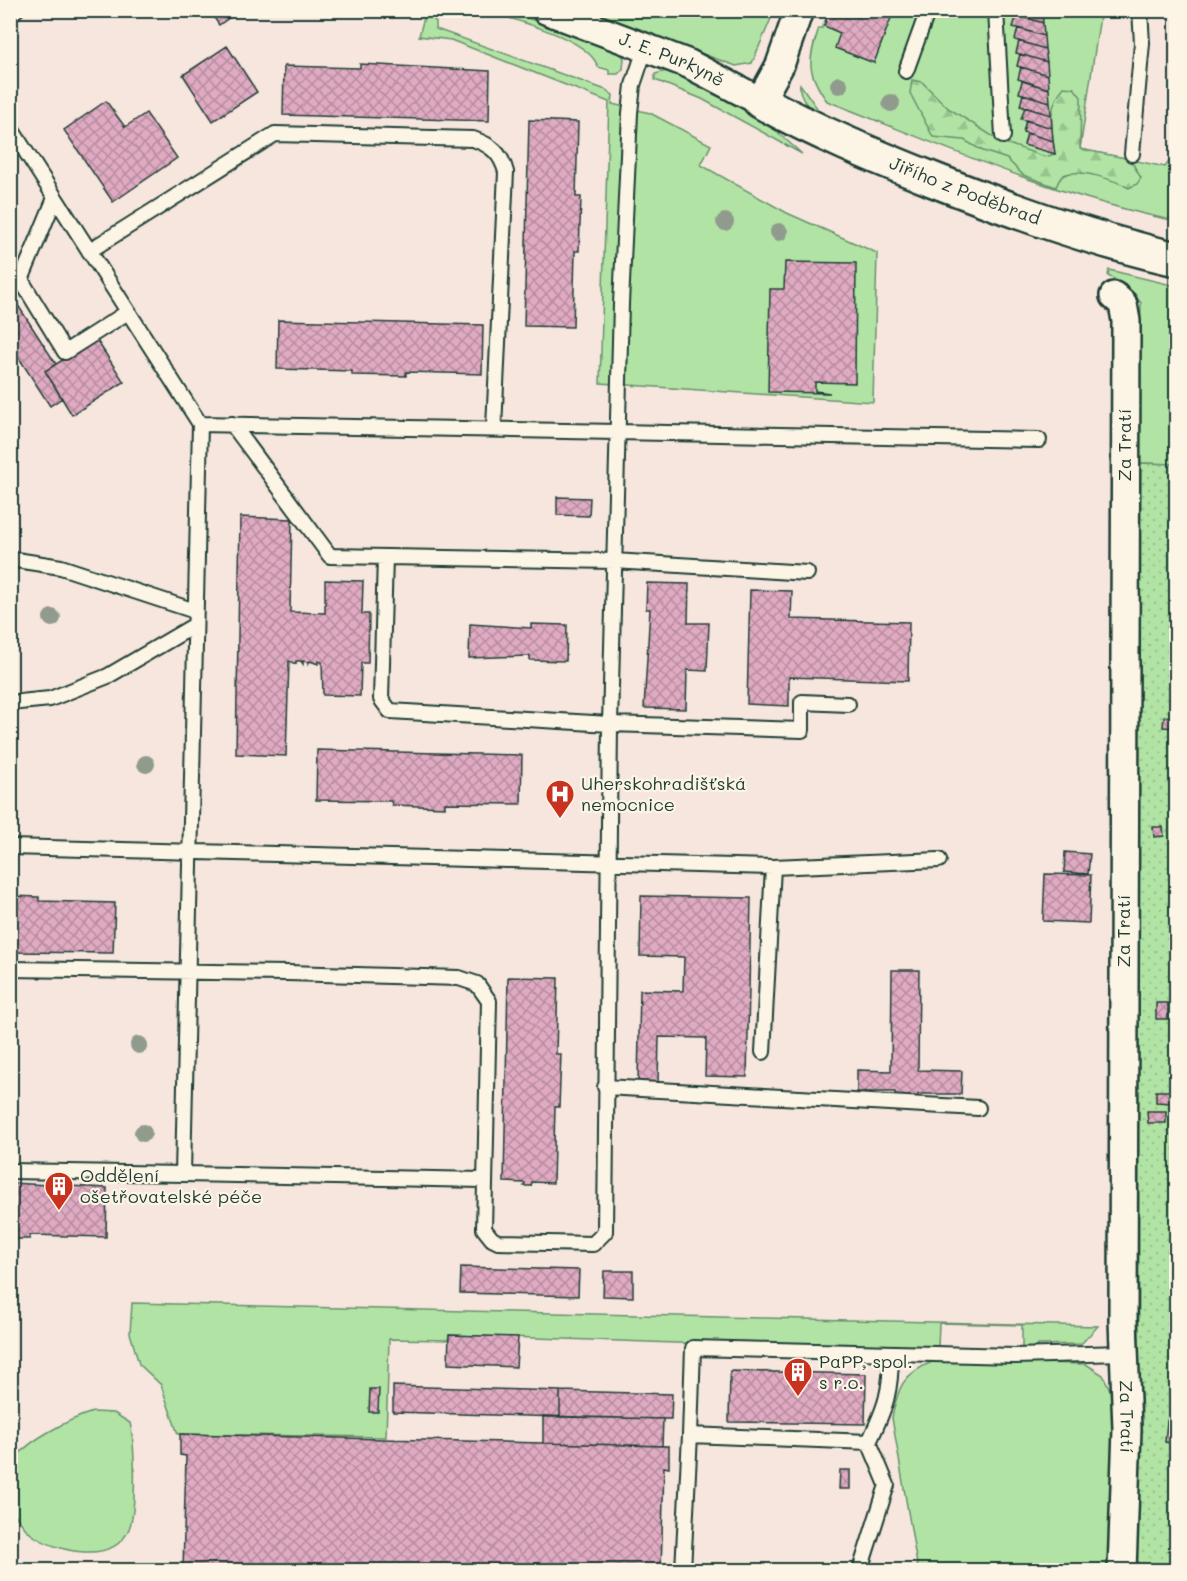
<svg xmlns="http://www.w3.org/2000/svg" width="1187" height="1581" viewBox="0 0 1187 1581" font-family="Mali,sans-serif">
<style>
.green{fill:#b1e4a4;stroke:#68906c;stroke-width:1.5}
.forest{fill:url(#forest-firs);stroke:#68906c;stroke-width:1.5}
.garden{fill:url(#garden-dots);stroke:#68906c;stroke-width:1.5}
.building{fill:url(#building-cross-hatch);stroke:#1f3d34;stroke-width:1.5}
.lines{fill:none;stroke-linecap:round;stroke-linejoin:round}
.lane-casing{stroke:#1f3d34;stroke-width:18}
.street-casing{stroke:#1f3d34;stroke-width:32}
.secondary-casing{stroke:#1f3d34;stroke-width:38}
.lane{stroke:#fcf5e5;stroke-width:14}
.street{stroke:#fcf5e5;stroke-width:27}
.secondary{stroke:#fcf5e5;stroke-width:33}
.tree{fill:#909b8d}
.labels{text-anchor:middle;stroke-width:4.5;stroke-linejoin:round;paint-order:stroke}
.street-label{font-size:18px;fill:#1f3d34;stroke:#fcf5e5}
.poi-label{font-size:18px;fill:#1f3d34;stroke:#fcf5e5;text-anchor:start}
</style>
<defs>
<pattern id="forest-firs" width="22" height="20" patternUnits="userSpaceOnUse" patternTransform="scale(1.5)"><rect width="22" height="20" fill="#b1e4a4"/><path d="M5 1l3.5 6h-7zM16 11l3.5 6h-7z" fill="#98c48e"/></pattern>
<pattern id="garden-dots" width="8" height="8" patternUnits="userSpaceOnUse" patternTransform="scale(1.5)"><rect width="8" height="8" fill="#b1e4a4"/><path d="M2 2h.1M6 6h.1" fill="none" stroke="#98c48e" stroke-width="1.8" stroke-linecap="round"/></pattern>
<pattern id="building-cross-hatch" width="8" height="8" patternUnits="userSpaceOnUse" patternTransform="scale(1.5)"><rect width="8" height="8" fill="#e0aac2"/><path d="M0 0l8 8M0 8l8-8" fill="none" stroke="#b58c9e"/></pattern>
</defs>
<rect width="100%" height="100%" fill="#f6e6de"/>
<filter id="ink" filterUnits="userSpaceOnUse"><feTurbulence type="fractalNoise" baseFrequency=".0167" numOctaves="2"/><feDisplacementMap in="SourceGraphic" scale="12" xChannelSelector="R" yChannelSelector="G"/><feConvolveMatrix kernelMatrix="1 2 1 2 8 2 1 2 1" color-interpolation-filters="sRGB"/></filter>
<g filter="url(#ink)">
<path class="green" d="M763 10 773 14 752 63 736 66 585 11Z
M487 11H507L619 50 624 58 623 69 618 74H609V70L598 67C588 37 515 21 487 11Z
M829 11H1098L1100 16 1080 149 1165 167 1176 152V221C1057 197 940 145 827 101 806 72 808 60 819 28H822Z
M424 17 432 18 436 22V29L606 90 613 95 612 104 650 113 711 145 701 165 787 213 877 253 873 402 600 383 609 102 451 40 419 36Z
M670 70 707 87 765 121 802 154 702 99 655 80V74Z
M800 84 819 111 835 120 833 123C818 116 798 103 800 84Z
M1109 270 1176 286V464L1137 463 1141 303 1126 285 1108 276Z
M132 1303 1098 1326 1081 1344 1038 1345 1037 1351 1022 1350V1325L939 1323 938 1347 676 1343 449 1335 448 1340 389 1339 386 1437 178 1434 161 1385 139 1364 130 1333Z
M934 1361 1086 1364 1103 1375 1113 1396 1111 1570H918L892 1418C898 1386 903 1374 934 1361Z
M93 1412 114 1413 130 1423C135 1445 137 1509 129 1529 114 1565 58 1552 34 1536 24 1530 17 1517 10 1507 10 1494 8 1477 12 1465 20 1443 72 1418 93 1412Z"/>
<path class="forest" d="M912 80 922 82 948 108 1000 141 1045 157 1055 154C1052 130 1046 107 1064 87L1074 88 1081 97 1080 149 1130 159 1141 178 1137 184 1129 188C1115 180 1079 168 1064 175 1059 178 1058 183 1056 187L1023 175 1007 159 983 151 964 140 933 137 910 93Z"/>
<path class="garden" d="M1137 463 1176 464 1175 1570H1131L1139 1466Z"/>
<path class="building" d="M209 10H240L219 25Z
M830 10H894L874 63 835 48 840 33 824 26Z
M1013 10H1042L1043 23 1012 13Z
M1017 15 1043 23 1044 36 1013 27Z
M1018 28 1044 36 1045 49 1015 40Z
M1019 41 1045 49 1047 62 1016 53Z
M227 46 257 92 213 121 183 75Z
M1020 54 1047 62 1048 75 1017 66Z
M360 64 490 71 489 121 283 115 284 66 360 68Z
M1021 67 1048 75 1049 89 1018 79Z
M1022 81 1049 89 1050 102 1019 93Z
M1023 94 1050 102 1051 115 1020 106Z
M106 101 125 127 146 113 177 158 113 202 64 130Z
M1025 107 1051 115 1052 128 1021 119Z
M529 120 578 122 576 197H581L579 251H575L573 327 524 326Z
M1026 120 1052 128 1053 141 1023 132Z
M1027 133 1053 141 1055 154 1024 145Z
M785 262 856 263 855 383 815 382V391L830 393 768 392 770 289H784Z
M10 293 56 364 45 371 62 398 50 406 10 344Z
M278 320 483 325 482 374 406 372V376L352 375V371L277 369Z
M96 339 124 382 72 415 45 371Z
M557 497 590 498 589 516 557 515Z
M240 517 292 519 290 612 325 613V580L363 581 362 614H369L368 663H361L360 696 323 695 322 662 318 661V664L310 661 308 664V662L303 661V664L301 661H296V664L289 661 286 756 236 754Z
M647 583 689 584 688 623H709L707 671 687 670 686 709 644 708 650 609H646Z
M750 590 792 591 791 619 909 622 908 681 789 677V706L747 704Z
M470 624 531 628V624L567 625 566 661 530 660V656H527L469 658Z
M1164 716 1176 718V728L1163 727Z
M317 750 522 755 521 804 445 803V807L392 805 391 801 316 800Z
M1153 827H1163L1164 836 1154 837Z
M1065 852 1090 854 1088 874 1064 872Z
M1045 874 1091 875 1089 923 1043 921Z
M10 896 39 897V901L115 903 113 953 10 952Z
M641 896 751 898 747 1077 705 1076 706 1038 659 1037 658 1082 638 1081 640 990 683 991 684 957 640 956Z
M892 970H919L918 1070 962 1071 961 1094H918V1100H895V1092H857V1070L891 1071Z
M508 977 558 978 556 1054H561L559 1107H555L553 1183 532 1182 531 1186H524L525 1183 504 1182Z
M1156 1003H1168V1019H1156Z
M1156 1091H1170V1103L1156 1102Z
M1147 1111H1166V1123H1148Z
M10 1183 107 1188 106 1237 30 1235V1239H10Z
M461 1267 579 1270 578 1296 460 1293Z
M604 1271H633V1297L603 1296Z
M449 1335 518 1337 516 1367 448 1364Z
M730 1371 866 1374 865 1424 729 1422Z
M393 1386 560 1391V1417L393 1412Z
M370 1389H379L378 1412H369Z
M560 1391 672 1394 671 1419 560 1417Z
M543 1416 663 1419 662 1446 543 1443Z
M1167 1421 1176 1422V1443L1165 1442Z
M180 1434 669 1446V1468L664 1467 661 1570H183L186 1456 180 1455Z
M840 1470H850V1489H839Z"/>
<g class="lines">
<g class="lane-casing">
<path id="lane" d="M996 10 1003 136
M10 14 16 10
M906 71 928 10
M10 127 200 424 1039 440
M1132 154 1142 43 1140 10
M55 198 21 280 65 352 128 312
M89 251 275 134 473 139C491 145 501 153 506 172L494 428
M200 424 183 1174 483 1180
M232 424 330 556 614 561 807 573
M385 557 381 699 390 711 610 724 802 730V702L848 704
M10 559 61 567 195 611
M10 703 50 699 108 676 195 625
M10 847 773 867 939 860
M10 969 288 973 459 978 477 984 489 1001 484 1229 492 1239 498 1242 593 1244 605 1232 610 724 621 304 630 113 633 85 646 46
M763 1052 773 867
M605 1087 978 1108
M10 1171 183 1174
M891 1353C891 1392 886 1406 869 1442L690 1435 693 1348 1015 1356 1123 1353
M683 1570 690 1435
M860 1570 887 1485 869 1442"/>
</g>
<g class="street-casing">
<g id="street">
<path id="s1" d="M546 10 689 64 760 101 780 65 799 10"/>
<path id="s2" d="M1114 296 1123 304 1126 321 1123 1320 1127 1429 1122 1570"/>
</g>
</g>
<g class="secondary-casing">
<g id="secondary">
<path id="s3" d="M760 101C816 132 874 156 934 180 1013 211 1093 240 1176 259"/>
</g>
</g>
<use href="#lane" class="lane"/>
<use href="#street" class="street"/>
<use href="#secondary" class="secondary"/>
</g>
<g class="tree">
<circle cx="839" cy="85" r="9"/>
<circle cx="891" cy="103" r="9"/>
<circle cx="725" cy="222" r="9"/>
<circle cx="779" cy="232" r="9"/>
<circle cx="52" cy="618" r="9"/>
<circle cx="146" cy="764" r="9"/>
<circle cx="139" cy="1045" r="9"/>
<circle cx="143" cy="1133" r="9"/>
</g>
</g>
<defs>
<g id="hospital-pin" transform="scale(1.5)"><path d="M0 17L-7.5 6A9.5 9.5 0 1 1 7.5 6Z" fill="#c8321e" stroke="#fcf5e5"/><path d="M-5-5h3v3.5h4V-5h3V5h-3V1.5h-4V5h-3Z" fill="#fff"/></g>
<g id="building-pin" transform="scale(1.5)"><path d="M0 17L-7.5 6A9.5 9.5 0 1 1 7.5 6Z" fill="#c8321e" stroke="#fcf5e5"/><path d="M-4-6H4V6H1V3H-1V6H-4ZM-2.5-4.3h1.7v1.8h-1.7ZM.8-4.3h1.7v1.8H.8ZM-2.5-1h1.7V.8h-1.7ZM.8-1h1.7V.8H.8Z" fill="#fff"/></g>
</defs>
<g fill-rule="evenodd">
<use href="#hospital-pin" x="560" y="794"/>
<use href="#building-pin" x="59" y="1186"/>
<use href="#building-pin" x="798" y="1372"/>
</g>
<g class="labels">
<g class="street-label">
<text dy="6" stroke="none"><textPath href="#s1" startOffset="135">J. E. Purkyně</textPath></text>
<text dy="6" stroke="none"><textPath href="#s3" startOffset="224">Jiřího z Poděbrad</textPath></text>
<text transform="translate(1125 445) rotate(-90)" y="6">Za Tratí</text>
<text transform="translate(1124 931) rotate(-90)" y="6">Za Tratí</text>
<text dy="6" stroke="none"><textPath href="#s2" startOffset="1125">Za Tratí</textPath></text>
</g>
<g class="poi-label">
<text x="581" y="790">Uherskohradišťská<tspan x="581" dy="21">nemocnice</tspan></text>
<text x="80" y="1182">Oddělení<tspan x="80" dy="21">ošetřovatelské péče</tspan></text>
<text x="819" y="1368">PaPP, spol.<tspan x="819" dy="21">s r.o.</tspan></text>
</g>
</g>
<rect width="1187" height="1581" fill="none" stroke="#fcf5e5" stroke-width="36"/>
<rect x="18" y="18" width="1151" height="1545" fill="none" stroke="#1f3d34" stroke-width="2" filter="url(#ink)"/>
</svg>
